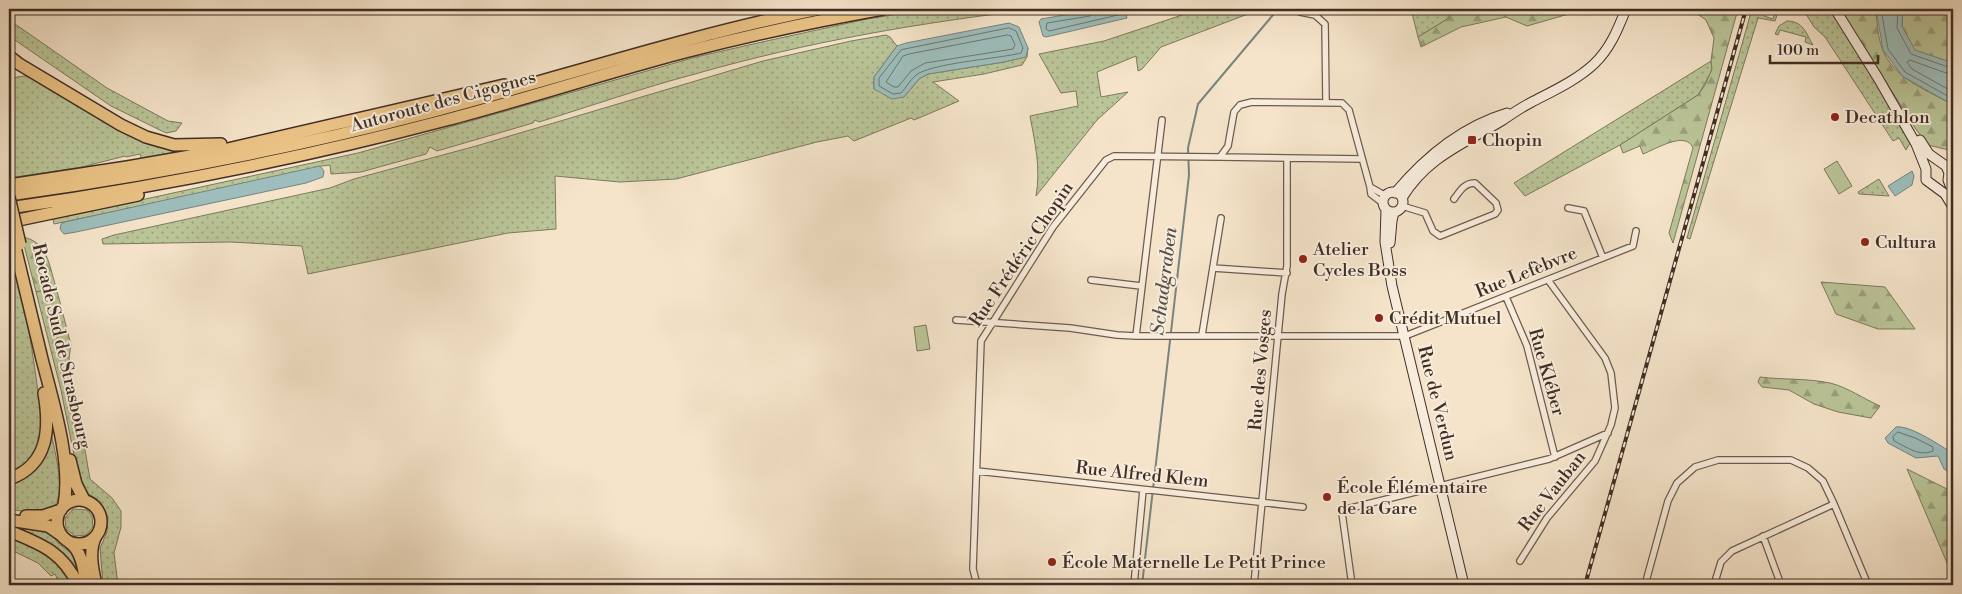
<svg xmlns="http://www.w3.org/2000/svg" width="1962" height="594" viewBox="0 0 1962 594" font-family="'Libre Bodoni',serif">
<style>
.grass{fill:url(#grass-dots);stroke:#7d7a5e}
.forest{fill:url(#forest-firs);stroke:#7d7a5e}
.pitch{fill:#bac598;stroke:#7d7a5e}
.water{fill:#9dbebc;stroke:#78847f}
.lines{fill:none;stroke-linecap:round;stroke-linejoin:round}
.shore{stroke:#6e7670;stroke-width:1}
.stream{stroke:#78847f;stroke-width:2}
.street-casing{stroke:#6d5c4e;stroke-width:8}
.secondary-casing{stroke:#402e24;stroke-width:11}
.highway-casing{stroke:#402e24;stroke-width:14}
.street{stroke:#f8eddd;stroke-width:5.5}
.secondary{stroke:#f8eddd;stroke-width:9}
.highway{stroke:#eac285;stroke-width:11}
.rail-casing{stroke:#402e24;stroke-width:4}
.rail{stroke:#f8eddd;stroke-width:2;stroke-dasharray:5.5;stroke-linecap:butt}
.highway-bridge-casing{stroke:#402e24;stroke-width:14;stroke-linecap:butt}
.highway-bridge{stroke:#eac285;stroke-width:11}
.poi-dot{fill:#8f2418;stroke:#f8eddd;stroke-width:2}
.labels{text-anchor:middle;stroke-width:4;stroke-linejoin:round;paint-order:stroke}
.street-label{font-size:18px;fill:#402e24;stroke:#f8eddd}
.poi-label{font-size:18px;fill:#402e24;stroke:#f8eddd;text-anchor:start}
.water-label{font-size:19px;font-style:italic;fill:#57524a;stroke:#f8eddd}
</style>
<defs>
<pattern id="grass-dots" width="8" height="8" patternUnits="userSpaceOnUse" patternTransform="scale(1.25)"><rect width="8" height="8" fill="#bac598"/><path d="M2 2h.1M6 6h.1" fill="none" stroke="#99a07c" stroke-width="1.8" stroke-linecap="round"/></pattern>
<pattern id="forest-firs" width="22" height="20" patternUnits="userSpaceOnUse" patternTransform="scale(1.25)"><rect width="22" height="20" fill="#bac598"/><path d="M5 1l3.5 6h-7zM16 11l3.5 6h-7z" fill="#99a07c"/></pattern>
</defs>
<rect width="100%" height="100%" fill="#f5e4ca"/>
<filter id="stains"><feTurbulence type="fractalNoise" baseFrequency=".004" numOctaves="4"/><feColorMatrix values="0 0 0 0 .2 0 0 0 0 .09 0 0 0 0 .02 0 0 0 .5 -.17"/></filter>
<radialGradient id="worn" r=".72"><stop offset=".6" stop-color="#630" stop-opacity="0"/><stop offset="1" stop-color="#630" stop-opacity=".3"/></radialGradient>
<path class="grass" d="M9 9 15 24 107 88 168 121 182 123 176 131 166 133 111 106 9 36Z
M930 9H1038C922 22 807 42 695 74 642 88 591 106 539 122L535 120 533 123 437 151 430 147 426 154 361 172 331 174 330 165 314 167 308 171 54 224 53 219 358 153 696 57 753 44 867 19Z
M1200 9H1268L1248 14 1161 47 1142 69 1138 71 1136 56 1097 72 1101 97 1128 92 1097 120 1036 196C1041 168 1035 143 1030 116L1078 106 1076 91 1061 93 1039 54 1104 41Z
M1411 9H1451L1449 18 1418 37Z
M1752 9H1766L1764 16 1773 19 1776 9H1779L1775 21 1758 18 1690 239 1687 238Z
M1803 9H1830L1903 124 1900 126 1910 143 1906 150 1899 138 1893 141 1825 37 1814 27Z
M1787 21C1803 21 1806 33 1813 45L1805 42 1806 37 1780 30 1778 35 1775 34 1779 26Z
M886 35 890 37 897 46 874 77V89L904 97 919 79 928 74 1004 62 1025 57 1028 48 1027 57 1022 65 984 74 933 82 959 101 914 120 911 118 854 141 848 136 817 142 676 179 620 182 555 176 556 229 508 233 308 274 302 246 231 242 103 244 102 239 114 235 330 188 354 179 476 146 763 61 851 41Z
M1711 61 1712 69 1709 76 1698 95 1620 145 1525 196 1514 183Z
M25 76 34 78 173 149 190 151 142 160 140 154 126 157 125 156 82 167 9 178V80L17 77Z
M1879 179 1889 196 1859 194 1858 192Z
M9 245C22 290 31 338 37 385 39 402 45 421 40 438 36 455 24 466 9 474Z
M56 287 71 345 69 358 90 479 112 498 121 511V527L114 553 118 585H103L100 548 107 532 108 517 100 501 89 494 83 487 75 460 61 390 36 292Z
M51 432C54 449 68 498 52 508 41 515 21 511 9 509V482L16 480Z
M73 509 87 510 92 516 93 527 86 535 75 536 66 529 65 518Z
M9 525 45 530 52 534 57 542 72 554 77 570Z
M9 536 39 548 62 567 72 585H60L55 574 51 576 38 563 9 549Z"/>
<path class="forest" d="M1451 9H1586L1527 26 1506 17 1461 27 1421 47 1418 37 1449 18Z
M1690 9H1738L1673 243 1669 233 1693 148C1686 130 1656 149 1643 154L1640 146 1623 153 1620 145 1698 95 1705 85 1712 69 1711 61 1714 38 1706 20Z
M1840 9H1876C1877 23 1878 42 1885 55 1899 81 1929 91 1953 105V151L1928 145 1915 128Z
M1903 9H1953V59L1950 62 1915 51 1902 26Z
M22 237C48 241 49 266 56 287L36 292Z
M1821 282 1885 287 1915 329H1878L1836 314Z
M1760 377C1783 380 1806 378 1830 383 1847 387 1864 399 1880 406L1871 418 1838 412 1814 404 1789 390 1762 387 1758 382Z
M1907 469 1953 492V577Z"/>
<path class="pitch" d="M1837 161 1852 186 1839 194 1824 169Z
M926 325 930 349 917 351 914 327Z"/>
<path class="water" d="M1100 9H1125L1127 18 1046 37 1043 36 1039 22 1041 19Z
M1876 9H1903L1902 26 1915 50 1950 62 1953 59V105L1902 76 1883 50Z
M1009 23 1019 27 1028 48 1026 57 1004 62 928 74 919 79 904 97 892 99 874 89V77L897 46 906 43Z
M320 166 324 171 323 177 306 183 76 232 64 234 60 229 61 224 65 222Z
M1912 171 1914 176 1912 185 1895 196 1888 186Z
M1896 427C1911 425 1940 446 1953 453V474L1944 469 1938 456 1916 458 1888 443 1885 438Z"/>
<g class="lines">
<path class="shore" d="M1094 9V13L1090 16 1047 23 1046 29 1049 31 1118 15 1120 9
M1881 9 1888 49 1905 72 1953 99
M1898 9 1897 28 1911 54 1948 67 1953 66
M1009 28 1016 31 1023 48 1021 53C997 59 932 63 916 75 910 80 906 88 901 93L893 94 879 86V78L901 50Z
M1008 35 1011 36 1015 45 1013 49 925 63 911 71 898 87H894L886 82 903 56 909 54Z
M1953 73H1946L1910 60 1907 62 1912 69 1953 92
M1898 432 1915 438 1933 447V451C1919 457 1907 447 1894 441L1893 437Z"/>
<path class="stream" d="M1142 585 1189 175 1188 148 1198 104 1278 9"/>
<g class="street-casing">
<path id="street" d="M1300 12 1315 15 1325 24 1326 102
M1220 157 1362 159
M1384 204 1371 194 1370 187 1386 196
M1402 206 1425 213 1433 231 1440 236 1495 214 1498 210 1496 203 1475 183C1464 183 1460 191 1454 199
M1568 208 1584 211 1603 258
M1213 268 1287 273
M1091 280 1141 286
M1506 297 1527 346 1555 457
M956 320 1070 328 1117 335 1136 336H1405L1633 246 1636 231
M1202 335 1221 218
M1136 336 1162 120
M977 471 1303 507
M1763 536 1781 585
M1520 561 1547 518 1595 461 1611 425 1615 408 1611 373 1605 358 1548 280
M977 585 973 569 981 341 1053 227 1106 160 1114 156 1220 157 1228 146 1234 112 1240 105 1252 102 1342 103 1349 110 1370 187
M1134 585 1143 490
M1254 585 1282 294 1287 266V158
M1352 585 1342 513 1347 509 1549 459 1608 433
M1645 585 1668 501 1677 483 1695 467 1718 460H1791L1808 468 1823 481 1834 504 1868 585
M1714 585 1721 562 1732 551 1834 504"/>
</g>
<g class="secondary-casing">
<path id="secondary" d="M1835 9 1878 78 1916 144 1926 169V180L1945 194 1953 207
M1920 140 1929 154 1946 166 1949 173 1948 180 1953 193
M1383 202a10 10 0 1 1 20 0a10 10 0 1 1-20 0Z
M1395 193C1425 157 1461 127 1507 113
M1402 198C1428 156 1464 144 1503 120 1513 113 1522 107 1532 102 1553 91 1577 80 1594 64 1610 49 1618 29 1626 9
M1386 209 1385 242 1392 286 1464 585
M1390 243 1392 221 1394 212"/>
</g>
<g class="highway-casing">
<path id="highway" d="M9 56 19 64 121 125 146 137 174 145 221 144
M9 185 127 167 219 151 504 85
M9 195C147 176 284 150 419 115 553 80 684 36 819 9
M9 208C156 187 302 158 446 120 526 99 605 73 685 52 750 35 816 21 883 9
M9 222C20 268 31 313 42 359 53 402 72 462 64 505
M9 222 138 195
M70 460 76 484 84 500
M9 479C49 465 50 428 44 393
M57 522a22 22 0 1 1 44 0a22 22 0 1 1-44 0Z
M26 516H43L61 510
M9 520 48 526 61 535
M9 531C41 544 63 552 78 585
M69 542C82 550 84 571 86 585
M96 585C93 571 88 550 96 536"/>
</g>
<use href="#street" class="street"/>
<use href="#secondary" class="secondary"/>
<use href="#highway" class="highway"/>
<g class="rail-casing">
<path id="rail" d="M1585 585 1746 9"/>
</g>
<use href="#rail" class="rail"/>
<g class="highway-bridge-casing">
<path id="highway-bridge" d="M9 197 20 244"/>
</g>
<use href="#highway-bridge" class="highway-bridge"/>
</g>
<g class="poi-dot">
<circle cx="1835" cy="117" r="5"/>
<rect x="1467" y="135" width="10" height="10" rx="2.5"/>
<circle cx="1865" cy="242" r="5"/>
<circle cx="1303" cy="259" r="5"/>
<circle cx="1379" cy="318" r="5"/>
<circle cx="1327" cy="497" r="5"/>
<circle cx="1052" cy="562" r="5"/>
</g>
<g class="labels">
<g class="street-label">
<text transform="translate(443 101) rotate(-15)" y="6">Autoroute des Cigognes</text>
<text transform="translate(1021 254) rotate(-56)" y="6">Rue Frédéric Chopin</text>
<text transform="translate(1526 272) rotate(-22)" y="6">Rue Lefèbvre</text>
<text transform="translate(62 346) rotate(77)" y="6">Rocade Sud de Strasbourg</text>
<text transform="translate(1260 370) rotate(-85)" y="6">Rue des Vosges</text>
<text transform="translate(1547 372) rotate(74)" y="6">Rue Kléber</text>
<text transform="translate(1438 403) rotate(76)" y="6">Rue de Verdun</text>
<text transform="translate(1142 474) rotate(6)" y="6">Rue Alfred Klem</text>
<text transform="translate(1552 491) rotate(-52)" y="6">Rue Vauban</text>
</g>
<g class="poi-label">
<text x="1845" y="123">Decathlon</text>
<text x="1482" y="146">Chopin</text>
<text x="1875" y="248">Cultura</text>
<text x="1313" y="255">Atelier<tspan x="1313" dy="21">Cycles Boss</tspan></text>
<text x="1389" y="324">Crédit Mutuel</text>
<text x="1337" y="493">École Élémentaire<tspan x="1337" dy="21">de la Gare</tspan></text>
<text x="1062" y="568">École Maternelle Le Petit Prince</text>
</g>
<g class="water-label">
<text transform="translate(1163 281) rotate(-83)" y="7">Schadgraben</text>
</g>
</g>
<rect width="1962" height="594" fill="none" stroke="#f5e4ca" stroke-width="30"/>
<rect x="10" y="10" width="1942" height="574" fill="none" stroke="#402e24" stroke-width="2.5"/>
<rect x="15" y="15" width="1932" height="564" fill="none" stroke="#402e24"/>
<path d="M1770 55v8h108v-8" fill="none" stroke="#402e24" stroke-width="2.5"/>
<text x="1777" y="55" font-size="15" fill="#402e24" stroke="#f8eddd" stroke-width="4" paint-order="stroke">100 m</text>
<rect width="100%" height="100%" filter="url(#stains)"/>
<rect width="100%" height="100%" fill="url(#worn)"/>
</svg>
